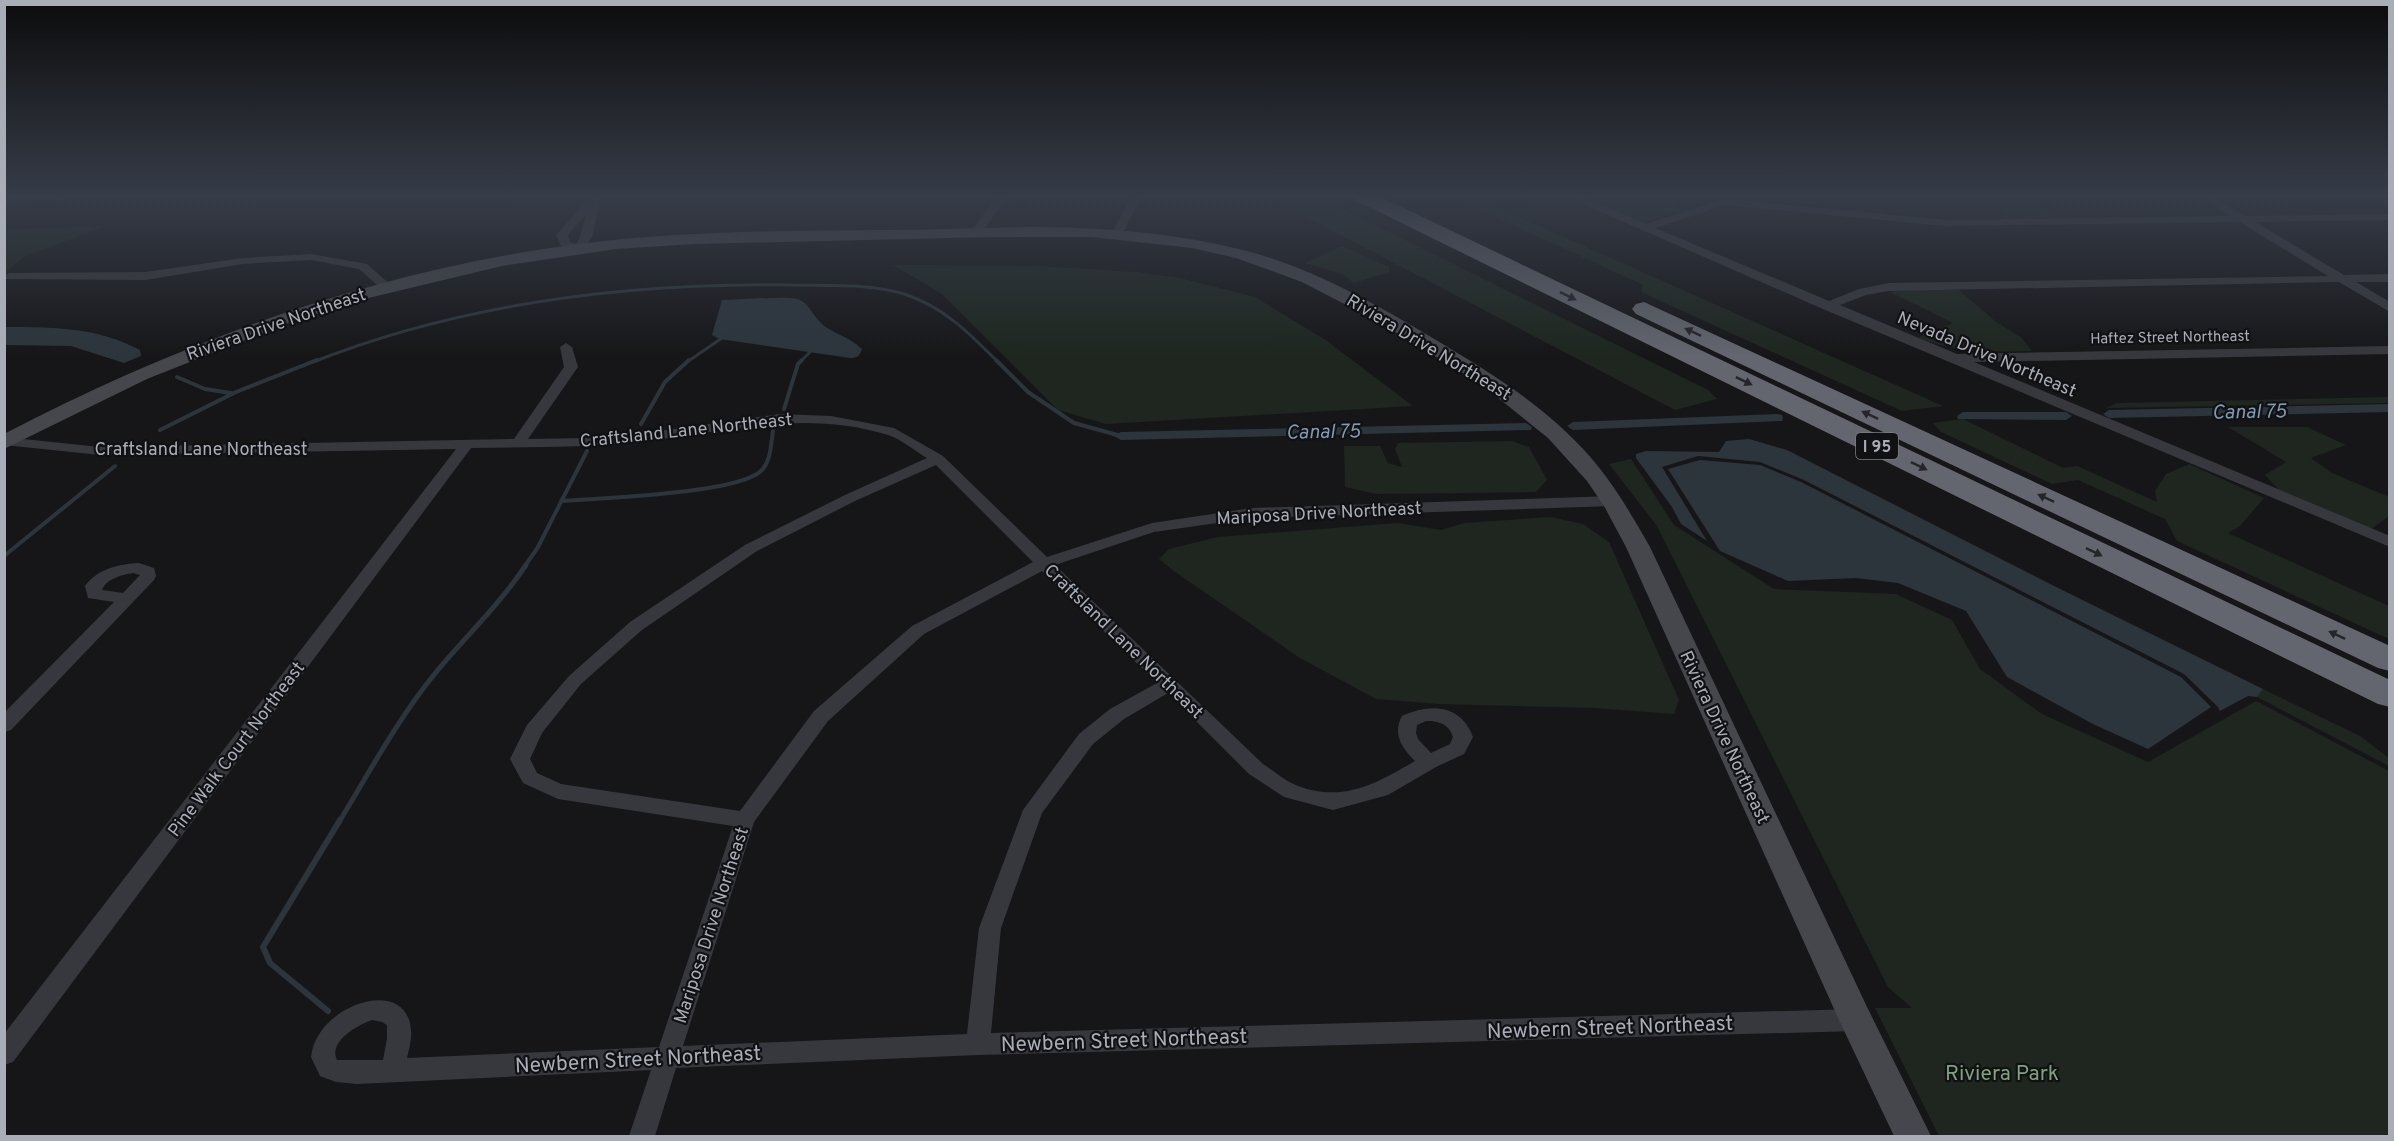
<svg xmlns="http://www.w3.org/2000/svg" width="2394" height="1141" viewBox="0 0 2394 1141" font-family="Overpass,sans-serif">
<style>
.green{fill:#1e261f}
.water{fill:#2c353c}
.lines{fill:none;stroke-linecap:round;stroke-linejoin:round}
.stream-far3{stroke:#2c353c;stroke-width:3}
.stream-far2{stroke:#2c353c;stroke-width:4}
.stream-far1{stroke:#2c353c;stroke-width:5}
.stream{stroke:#2c353c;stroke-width:6}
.canal{fill:#2c353c;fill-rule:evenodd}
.street{fill:#37383d;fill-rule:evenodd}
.secondary{fill:#45474d;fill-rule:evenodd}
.highway{fill:#63666e;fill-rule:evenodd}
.oneway{fill:#26262a}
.labels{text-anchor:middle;stroke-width:4.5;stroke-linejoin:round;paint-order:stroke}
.far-street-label{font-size:15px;fill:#a8adb8;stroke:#111113}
.shield{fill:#111113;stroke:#7b7e86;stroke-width:1.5}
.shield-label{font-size:16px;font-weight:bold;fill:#a8adb8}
.street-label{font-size:18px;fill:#a8adb8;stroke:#111113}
.water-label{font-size:20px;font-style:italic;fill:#7f9bb3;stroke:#111113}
.near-street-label{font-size:21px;fill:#a8adb8;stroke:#111113}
.near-park-label{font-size:21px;fill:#7fa381;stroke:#111113}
</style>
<rect width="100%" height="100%" fill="#161618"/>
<path class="green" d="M1268 197H1318L1708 390 1717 399 1675 410Z
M1453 197H1474L1943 406 1902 411 1641 292 1643 285Z
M1624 197H1662L1681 209 1643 223 1600 206Z
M1990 197H2030L2058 218 2006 220 2003 215 2006 207Z
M105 226 24 257 5 273V229Z
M1342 246 1389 267V272L1354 283 1342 274 1305 263Z
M893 265 1039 266 1137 272 1180 278 1255 297 1327 341 1413 406 1106 424 1058 410 942 294Z
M1903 290H1959L1995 321 2022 338 2032 351C1992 352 1956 352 1918 338L1953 323 1890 292Z
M2389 397V403L2106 408 2117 403Z
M1963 419 2063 468 2077 466 2157 502 2155 491 2166 474 2189 464 2264 498 2240 526 2228 533 2389 606V639L2177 541 2165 519 2078 480 2052 484 1941 432 1933 423Z
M2228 427H2307L2346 445 2311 458 2332 473 2389 497V516L2370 530 2280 491 2265 475 2286 462Z
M1512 441 1529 447 1547 480 1536 492 1376 494 1345 487 1344 446H1380L1388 463 1402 467 1395 449 1398 443Z
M1631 459 1674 525 1774 589 1896 594 1952 620 1980 669 2042 714 2148 762 2256 701 2389 771V1136H1939L1875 1008H1912L1888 987 1657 526 1609 464Z
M1551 517 1583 524 1609 542 1679 700 1674 714 1594 708 1439 704 1376 699 1300 658 1171 569 1159 559 1169 549 1218 537 1398 523 1441 530 1464 523Z
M2263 689 2360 736 2389 758V766L2257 697Z"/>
<path class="water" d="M762 298C773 299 789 296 800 300 809 304 814 317 822 324 834 334 848 336 862 349 860 356 857 358 850 358L719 339 712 335 722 300Z
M5 327C52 327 97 327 140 350L141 356 124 363 71 346 5 345Z
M1749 439 1787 450 2050 584 2263 689 2257 697 2248 696 2220 711 2218 707 2184 674 1804 480 1760 462 1698 456 1662 467 1707 541 1681 524 1672 507 1636 458V454L1646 451 1719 452 1726 441Z
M1700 460 1760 465 1801 482 2181 677 2211 707 2148 749 2093 724 2007 677 1966 611 1898 583 1856 578 1788 581 1720 551 1668 469Z"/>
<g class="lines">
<path class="stream-far3" d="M313 362C465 302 628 283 790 285 825 286 874 283 907 295 945 308 970 334 998 362
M687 362 725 336
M800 362 811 351"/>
<path class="stream-far2" d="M996 360 1028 392 1074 423 1121 436
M177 377 205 389 231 393
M784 409 798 364 802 360
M641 424 665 382 689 360
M160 430 236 392 317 360
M561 501C600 498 736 494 761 471 771 462 771 443 773 431
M4 556 115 466
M525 566 538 547 587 451"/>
<path class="stream-far1" d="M339 822C370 771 399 717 437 671 468 634 499 605 526 565"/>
<path class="stream" d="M328 1011 270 963 263 947 340 820"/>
<path class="canal" d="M2390 404V412L2109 418 2103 414 2109 410Z
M1963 412H2066L2072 416 2066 420 1958 419 1957 416Z
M1777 414 1782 415 1783 418 1782 421 1573 430 1567 426 1573 422Z
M1526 423 1532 427 1531 430 1121 440 1114 436 1121 432Z"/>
<path class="street" d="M4 197H68L63 200 4 201Z
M590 197H601L597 203 599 205 592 237 582 251 578 252 561 246 556 235ZM586 214 580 237 576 244 570 242 568 235Z
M996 197H1007L980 235H972L970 233Z
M1131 197H1141L1121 237H1113L1111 235Z
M1567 197H1582L1646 224 1724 199 1946 220 2230 216 2201 197H2214L2245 216 2390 214V220L2255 222 2344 275 2390 274V282H2356L2390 302V312L2339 282 1889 291 1866 295 1840 305 1957 354 2390 346V354L1974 362 2390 536V547L1823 309ZM1725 205 1946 226 2240 222 2328 276 1889 283 1859 289 1829 301 1655 228Z
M311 254 367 264 393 287 387 291 383 290 359 269 311 260 243 264 145 280 4 279 5 275 9 273 145 272 243 258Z
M566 343 572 347 578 367 528 439 588 438 645 433 780 414 831 416 894 428 943 456 1047 557 1152 523 1252 508 1613 496 1621 501 1613 506 1252 518 1154 532 1055 565 1263 764C1274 771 1286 782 1298 786 1344 803 1377 783 1415 761 1402 748 1392 734 1402 716 1430 703 1461 704 1473 737L1464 754 1436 767 1388 795 1333 810 1284 797 1249 774 1168 693 1124 719 1093 744 1042 813 1001 928 991 1033 1856 1009 1864 1013 1868 1020 1864 1027 1856 1031 978 1055 676 1068 655 1136H629L651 1070 357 1084 336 1082 320 1076 311 1057C316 1005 407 974 411 1030 412 1039 409 1049 407 1058L659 1047 733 826 558 799 523 783 510 759 527 725 569 676 630 622 745 545 845 495 927 458C915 451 901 439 888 435 804 409 727 432 644 441 587 448 529 447 471 448L13 1062 4 1065V1034L456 449 100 455 4 445V437L100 447 514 439 564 367 560 347ZM936 465 1033 562 912 626 814 711 740 811 561 784 537 773 530 759 542 733 581 684 642 630 757 551 855 501ZM1042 571 1157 683 1110 709 1079 734 1023 810 979 928 967 1034 683 1046 754 822 828 721 924 634ZM1426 721C1439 721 1449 724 1453 737L1450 744 1431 753 1418 739 1416 733 1417 725ZM372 1020 382 1022 387 1025V1039L383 1060H337C328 1041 358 1025 372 1020Z
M139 563 154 568 156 576 154 580 11 730 4 732V713L114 602 88 598 85 586C97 569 119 564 139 563ZM133 573 140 575 123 593 102 590C106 579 121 575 133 573Z"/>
<path class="secondary" d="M1041 227C1109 228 1176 233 1243 250 1310 267 1372 302 1431 337 1486 370 1541 403 1584 450 1611 479 1630 512 1650 547L1868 1009 1931 1136H1894L1839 1020 1626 547 1604 506 1587 481 1548 438 1481 384 1377 321 1302 282 1236 258 1192 248 1092 237H990L694 244 616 249 502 266 360 300 288 323 147 379 4 449V434C185 340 376 270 579 244 678 231 779 231 880 230 933 230 987 227 1041 227Z"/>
<path class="highway" d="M1354 197H1381L2390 680V707L2378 704 1357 201Z
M1644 302 2390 646V671L2378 668 1636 314 1632 309 1636 304Z"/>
</g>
<defs><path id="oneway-solid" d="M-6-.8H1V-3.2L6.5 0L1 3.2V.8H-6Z" transform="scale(1.5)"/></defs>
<g class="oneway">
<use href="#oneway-solid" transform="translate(1568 296) rotate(26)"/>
<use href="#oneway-solid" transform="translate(1693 332) rotate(-155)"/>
<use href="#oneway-solid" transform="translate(1744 381) rotate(26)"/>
<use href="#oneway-solid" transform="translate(1870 415) rotate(-155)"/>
<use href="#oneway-solid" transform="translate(1919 466) rotate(26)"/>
<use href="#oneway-solid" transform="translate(2046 498) rotate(-155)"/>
<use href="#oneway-solid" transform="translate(2094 552) rotate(26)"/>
<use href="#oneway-solid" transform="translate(2337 635) rotate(-155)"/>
</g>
<linearGradient id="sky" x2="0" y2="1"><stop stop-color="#0c0c0d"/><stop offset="0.55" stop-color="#363c48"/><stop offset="1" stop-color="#363c48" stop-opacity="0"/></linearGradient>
<rect width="2394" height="357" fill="url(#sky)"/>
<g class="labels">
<g class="far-street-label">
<text transform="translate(2170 337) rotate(-1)" y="5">Haftez Street Northeast</text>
</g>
<rect class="shield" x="1856" y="433" width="42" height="26" rx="4.5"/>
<g class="shield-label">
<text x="1877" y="452">I 95</text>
</g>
<g class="street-label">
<text transform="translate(276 324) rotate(-19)" y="6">Riviera Drive Northeast</text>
<text transform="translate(1429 347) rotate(31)" y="6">Riviera Drive Northeast</text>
<text transform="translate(1987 354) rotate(23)" y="6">Nevada Drive Northeast</text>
<text transform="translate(686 430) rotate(-6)" y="6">Craftsland Lane Northeast</text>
<text x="201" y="455">Craftsland Lane Northeast</text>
<text transform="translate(1319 513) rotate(-3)" y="6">Mariposa Drive Northeast</text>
<text transform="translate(1124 641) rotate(44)" y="6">Craftsland Lane Northeast</text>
<text transform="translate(1725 737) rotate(65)" y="6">Riviera Drive Northeast</text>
<text transform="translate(236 749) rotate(-53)" y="6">Pine Walk Court Northeast</text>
<text transform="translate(711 925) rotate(-72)" y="6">Mariposa Drive Northeast</text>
</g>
<g class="water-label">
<text transform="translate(2249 411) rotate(-1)" y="7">Canal 75</text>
<text transform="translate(1323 431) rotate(-1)" y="7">Canal 75</text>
</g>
<g class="near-street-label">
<text transform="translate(1610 1027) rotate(-2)" y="7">Newbern Street Northeast</text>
<text transform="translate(1124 1040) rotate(-2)" y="7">Newbern Street Northeast</text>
<text transform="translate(638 1059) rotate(-3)" y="7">Newbern Street Northeast</text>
</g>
<g class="near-park-label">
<text x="2002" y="1080">Riviera Park</text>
</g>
</g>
<rect width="2394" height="1141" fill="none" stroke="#a8adb8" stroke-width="12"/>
</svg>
